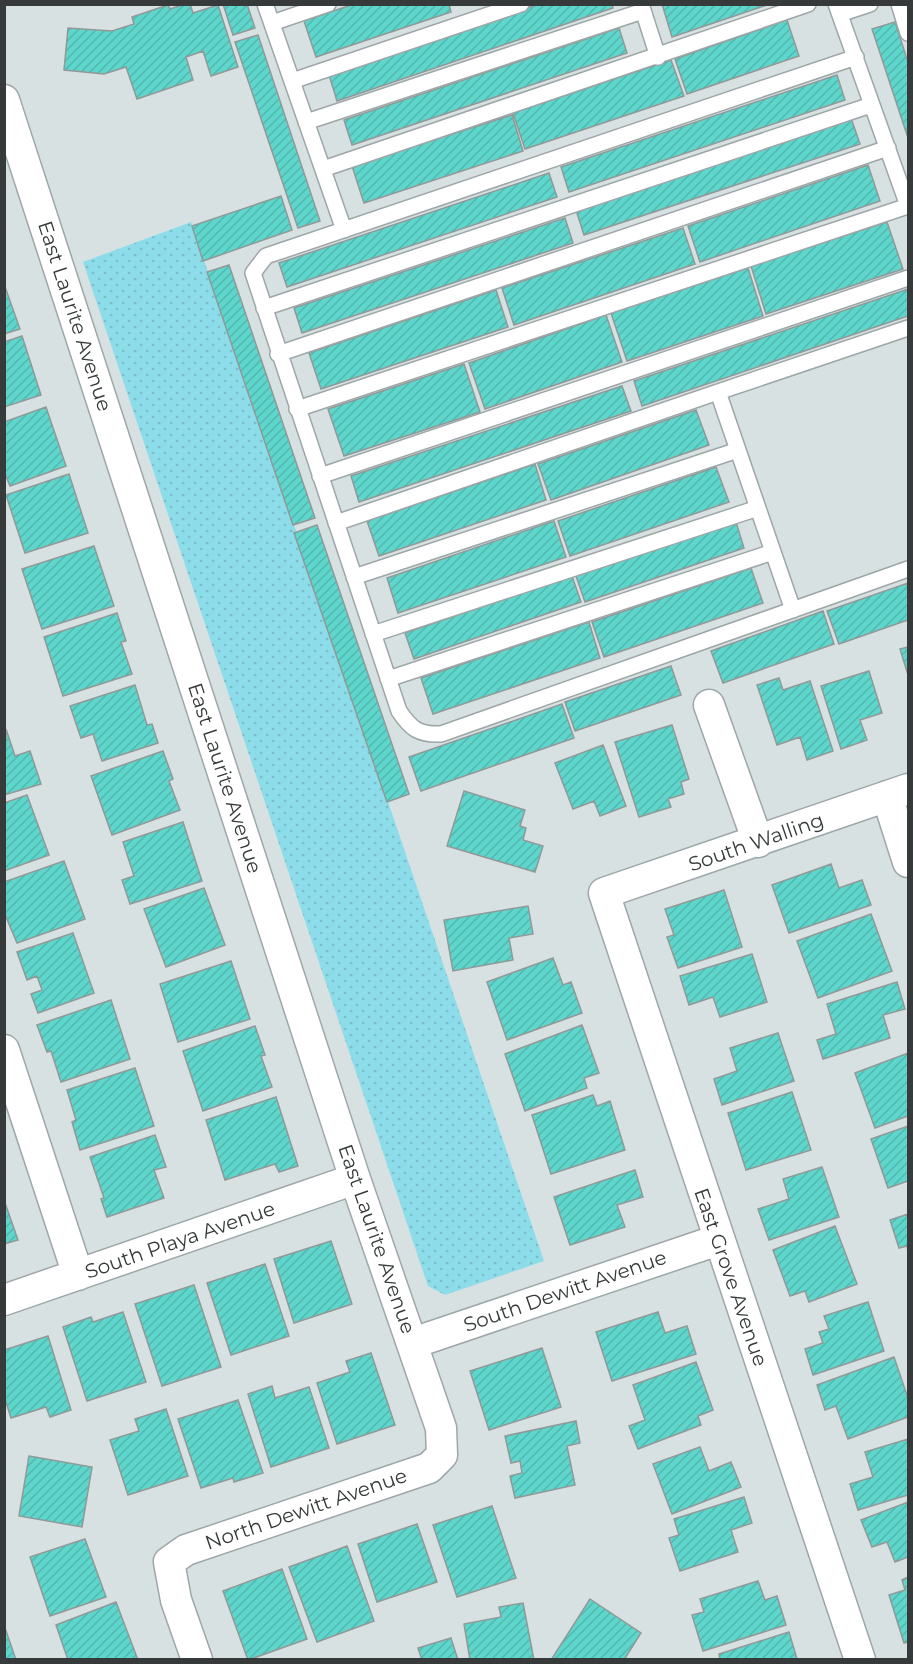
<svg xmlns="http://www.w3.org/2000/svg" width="913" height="1664" viewBox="0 0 913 1664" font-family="Montserrat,sans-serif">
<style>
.green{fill:url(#green-dots)}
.building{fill:url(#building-hatch);stroke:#919998;stroke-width:1.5}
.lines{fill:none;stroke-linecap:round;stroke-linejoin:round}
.lane-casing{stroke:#9ea7a8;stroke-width:18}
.street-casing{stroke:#9ea7a8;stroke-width:33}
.lane{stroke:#fff;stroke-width:15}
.street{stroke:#fff;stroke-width:30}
.labels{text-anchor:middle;stroke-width:5;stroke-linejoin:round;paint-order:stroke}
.street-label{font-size:20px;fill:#363a3a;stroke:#fff}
</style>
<defs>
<pattern id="green-dots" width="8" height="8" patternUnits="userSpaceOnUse" patternTransform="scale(1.5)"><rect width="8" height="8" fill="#8cdcea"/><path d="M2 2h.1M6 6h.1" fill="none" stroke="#79bec9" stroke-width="1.8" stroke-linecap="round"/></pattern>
<pattern id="building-hatch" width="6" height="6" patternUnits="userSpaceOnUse" patternTransform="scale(1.5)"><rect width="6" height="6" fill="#5ed6cb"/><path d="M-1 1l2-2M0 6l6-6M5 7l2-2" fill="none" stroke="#52b8af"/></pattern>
</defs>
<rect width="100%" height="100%" fill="#d8e1e2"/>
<path class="green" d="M191 222 544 1261 445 1295 428 1286 83 262Z"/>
<path class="building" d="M185 4H190L193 13 218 5 238 67 211 76 203 51 186 57 193 80 137 99 126 67 104 74 64 70 68 28 112 31 134 24 132 17 168 5 170 9Z
M223 4H247L255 28 233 35Z
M354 4H449L451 12 316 57 304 21Z
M539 4H612L613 8 337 101 329 75Z
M662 4H770L672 37Z
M787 20 799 56 687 94 675 59Z
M895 22 908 62V138L872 29Z
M619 28 627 53 352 145 344 120Z
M258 35 320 221 298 228 235 42Z
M671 60 684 96 525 149 513 113Z
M837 75 845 100 569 192 561 167Z
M512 115 523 151 364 203 352 166Z
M851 118 860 144 584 235 576 210Z
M868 165 880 201 700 262 688 226Z
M549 173 557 197 287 287 279 263Z
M281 196 292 230 203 261 192 226Z
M565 218 573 243 302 333 294 308Z
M887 222 903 269 766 314 751 266Z
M683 228 695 264 514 325 502 288Z
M229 265 315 518 293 525 207 272Z
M748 268 763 316 627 361 611 313Z
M4 284 20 329 4 334Z
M908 289V316L642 406 634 381Z
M496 290 508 327 321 389 309 353Z
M606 315 622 362 485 409 469 363Z
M22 336 41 395 4 407V342Z
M464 364 480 412 344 456 328 409Z
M622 386 631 411 359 502 351 476Z
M46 407 66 466 10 486 4 471V422Z
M696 410 709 445 551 500 538 464Z
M535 464 546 500 379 556 367 521Z
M716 467 729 502 570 556 558 521Z
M69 474 88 533 25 553 6 495Z
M554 521 566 557 398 613 387 578Z
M736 522 744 548 585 602 576 576Z
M317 525 409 794 387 802 294 533Z
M94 546 114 606 42 629 22 569Z
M751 568 763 603 604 657 592 622Z
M572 576 581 602 414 659 405 633Z
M908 583V620L839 644 827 611Z
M823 611 834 644 723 683 711 651Z
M117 613 126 641 121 642 132 674 63 696 44 637Z
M589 622 600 658 433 714 421 678Z
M908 647V675L900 649Z
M671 666 681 695 575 731 565 702Z
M869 671 882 713 860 720 867 740 841 749 821 686Z
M779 678 783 690 810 681 833 751 807 760 800 737 777 745 757 685Z
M135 685 147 725 152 724 158 743 102 761 93 734 81 738 70 706Z
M562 704 574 738 421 791 409 757Z
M672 725 689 779 681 782 684 794 668 799 671 807 639 817 615 742Z
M6 729 15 756 30 751 41 784 4 795Z
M603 745 626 806 600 816 594 801 573 809 555 763Z
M163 751 173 779 169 781 180 810 112 835 91 776Z
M464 791 525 810 520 826 526 828 523 840 543 846 535 872 447 846Z
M27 795 49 855 4 871V803Z
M183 822 202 881 130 904 122 880 134 876 123 842Z
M64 861 85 919 17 943 4 912V882Z
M831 864 839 888 862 880 871 905 789 933 772 885Z
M204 888 225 945 166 967 144 909Z
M724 890 742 947 678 968 667 937 674 935 665 909Z
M528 906 533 934 509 938 513 960 453 971 444 920Z
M871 914 892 971 818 998 797 941Z
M73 933 94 993 38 1013 31 994 42 990 37 976 27 980 17 952Z
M752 954 767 1002 720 1017 713 997 689 1005 680 976Z
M553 958 563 985 571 982 582 1013 507 1040 487 982Z
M231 961 250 1019 178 1042 160 984Z
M897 982 905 1009 883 1015 890 1038 823 1059 817 1040 836 1034 827 1004Z
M111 1000 130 1059 61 1082 51 1051 47 1052 37 1025Z
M582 1025 599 1073 584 1078 587 1088 525 1111 505 1054Z
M255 1026 265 1055 261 1056 272 1087 203 1111 183 1051Z
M778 1033 794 1081 722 1105 714 1079 737 1071 730 1048Z
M908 1053V1116L875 1128 855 1073Z
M135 1068 154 1126 80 1150 72 1122 76 1120 67 1090Z
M792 1092 811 1150 746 1170 728 1113Z
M593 1095 597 1106 610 1101 625 1150 551 1174 532 1115Z
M276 1097 298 1166 279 1172 275 1164 225 1180 206 1120Z
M908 1126V1181L888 1188 871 1139Z
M155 1135 166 1167 154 1170 164 1198 107 1217 101 1199 104 1198 90 1157Z
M822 1167 839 1217 769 1240 758 1209 789 1199 783 1179Z
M635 1170 643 1197 617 1205 625 1227 570 1245 554 1197Z
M4 1200 18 1240 4 1244Z
M908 1214V1251L907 1246 899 1248 890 1220Z
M835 1226 857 1284 809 1302 805 1291 790 1296 773 1250Z
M331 1241 352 1304 294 1323 274 1259Z
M265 1264 289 1336 231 1355 207 1283Z
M194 1285 221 1367 162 1386 135 1304Z
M868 1302 884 1351 813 1375 805 1349 823 1343 819 1332 829 1329 824 1316Z
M123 1312 146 1382 87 1401 63 1327 91 1317 93 1322Z
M658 1312 665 1333 687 1326 696 1354 612 1381 596 1332Z
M48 1336 71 1410 50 1417 46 1407 11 1418 4 1396V1350Z
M542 1348 561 1407 489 1430 470 1371Z
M371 1353 395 1425 337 1444 317 1383 350 1372 346 1361Z
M894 1357 908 1398V1417L848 1439 836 1406 825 1410 817 1385Z
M696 1362 713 1410 698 1416 701 1425 638 1449 629 1426 645 1420 633 1385Z
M272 1386 275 1398 309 1387 329 1448 271 1467 248 1394Z
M238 1400 263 1473 234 1482 233 1478 201 1488 178 1419Z
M166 1409 188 1476 128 1495 110 1440 139 1431 135 1419Z
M576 1421 580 1443 567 1446 575 1485 515 1498 510 1476 522 1473 520 1461 511 1463 505 1436Z
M908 1439V1495L858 1510 850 1484 873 1477 865 1452Z
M700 1447 709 1471 731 1462 741 1487 672 1514 653 1464Z
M29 1456 92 1467 82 1527 19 1516Z
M744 1497 752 1523 731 1530 738 1552 680 1571 669 1538 679 1535 674 1519Z
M908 1502V1557L895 1562 887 1542 872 1547 861 1520Z
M492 1506 516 1578 457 1597 433 1525Z
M417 1524 437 1582 377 1602 358 1544Z
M85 1539 106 1597 50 1616 30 1557Z
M347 1546 374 1621 317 1642 289 1567Z
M282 1569 307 1639 248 1660 223 1591Z
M908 1577V1642L904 1643 889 1595 905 1590 902 1580Z
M758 1581 765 1600 777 1596 786 1625 703 1651 692 1615 704 1612 700 1599Z
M590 1599 641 1633 624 1660H551Z
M116 1602 138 1660H68L56 1625Z
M523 1603 534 1660H470L464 1624 501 1617 499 1607Z
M4 1625 16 1660H4Z
M789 1632 797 1659 720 1660 719 1654Z
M451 1638 458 1660H422L418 1648Z"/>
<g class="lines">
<g class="lane-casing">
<path id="lane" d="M265 4 344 230
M641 4 658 57
M836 4 908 206
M899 4 908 33
M840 14 870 4
M272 23 328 4
M856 57 266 256 253 273 399 711C411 729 419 735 441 734L908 569
M292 81 521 4
M306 122 643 11
M323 169 808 4
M264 308 871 105
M278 354 888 148
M718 392 908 328
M297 409 908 206
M320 476 908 278
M336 523 718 392 793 610
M354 577 738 450
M373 634 758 508
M388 679 773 552"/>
</g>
<g class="street-casing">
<path id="street" d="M4 100 355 1179 441 1428 442 1455 429 1468 186 1550 169 1562 176 1600 197 1660
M709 705 758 842
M887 796 908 862
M4 1050 78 1275
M4 1300 355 1179
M413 1343 718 1240
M860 1660 604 893 908 789"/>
</g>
<use href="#lane" class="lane"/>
<use href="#street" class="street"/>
</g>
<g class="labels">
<g class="street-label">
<text transform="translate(75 316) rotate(72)" y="7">East Laurite Avenue</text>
<text transform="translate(225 778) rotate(72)" y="7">East Laurite Avenue</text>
<text transform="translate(756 842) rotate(-19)" y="7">South Walling</text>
<text transform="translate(377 1239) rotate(71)" y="7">East Laurite Avenue</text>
<text transform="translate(180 1240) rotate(-19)" y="7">South Playa Avenue</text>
<text transform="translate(731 1277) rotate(71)" y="7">East Grove Avenue</text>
<text transform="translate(565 1291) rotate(-19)" y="7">South Dewitt Avenue</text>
<text transform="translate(306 1509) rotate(-19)" y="7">North Dewitt Avenue</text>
</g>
</g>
<rect width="913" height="1664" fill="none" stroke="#363a3a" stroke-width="12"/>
</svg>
